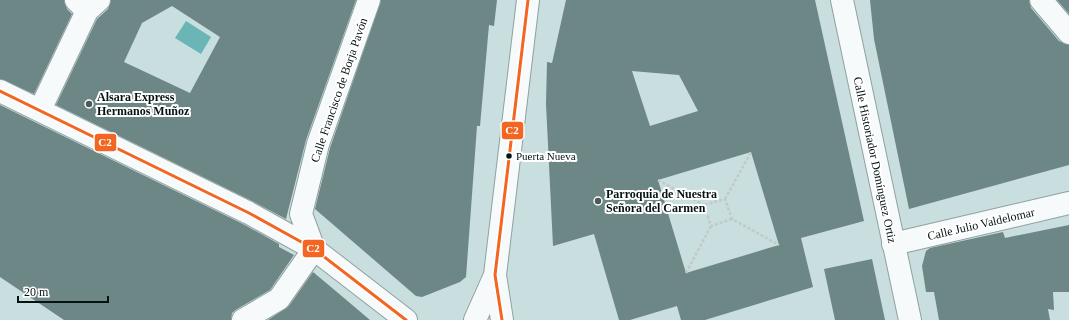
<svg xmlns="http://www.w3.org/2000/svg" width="1069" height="320" viewBox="0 0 1069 320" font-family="Georgia,serif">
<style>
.water{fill:#6ab5b6}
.building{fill:#6d8686;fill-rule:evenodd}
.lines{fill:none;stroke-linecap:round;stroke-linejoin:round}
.pedestrian-casing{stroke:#90a0a0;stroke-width:24}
.minor-casing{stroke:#90a0a0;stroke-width:24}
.path{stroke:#c2c9c9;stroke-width:2.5;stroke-dasharray:3 2;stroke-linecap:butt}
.pedestrian{stroke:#f7fafa;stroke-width:22}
.minor{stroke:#f7fafa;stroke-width:22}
.bus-1-casing{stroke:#fff;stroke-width:6}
.bus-1{stroke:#f26522;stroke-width:3}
.poi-dot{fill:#4a5959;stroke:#fff;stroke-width:1.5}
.bus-dot{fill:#051212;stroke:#fff;stroke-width:1.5}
.labels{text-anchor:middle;stroke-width:4;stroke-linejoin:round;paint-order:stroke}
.bus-label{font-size:11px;fill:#051212;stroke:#fff;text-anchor:start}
.street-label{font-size:12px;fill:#051212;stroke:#fff}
.poi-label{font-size:12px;font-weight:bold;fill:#051212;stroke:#fff;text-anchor:start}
.line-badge{stroke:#fff;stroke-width:1.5}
.badge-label{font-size:11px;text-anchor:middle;font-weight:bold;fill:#fff}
</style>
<rect width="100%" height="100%" fill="#c9dede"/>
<path class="water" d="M186 21 211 37 201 54 175 38Z"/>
<path class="building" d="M0 0H64L67 9 72 14 34 94 0 79Z
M111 0H356L306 140 286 219 254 202 56 105 97 19 108 9ZM172 6 220 37 190 93 124 62 142 23Z
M381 0H497L494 26 489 25 480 126H477L466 277 460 282 422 297 416 296 315 209 330 148Z
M566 0H815L864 221 801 238 813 287 705 320H681L677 306 630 320H619L594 234 553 246 546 104 547 62 552 63ZM632 71 679 75 698 111 650 126ZM751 152 779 245 686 273 658 180Z
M870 0H1029L1031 8 1059 41 1069 45V165L909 209 874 39Z
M1057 0H1069V14Z
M0 105 243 224 279 244V247L294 255 270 290 237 309 232 313 231 320H64L0 277Z
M1069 225V292H1053L1054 310 1048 309 1050 320H939L934 292H926L922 266 926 251 930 248 1003 232 1005 238Z
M872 259 885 320H835L824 269Z
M313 272 331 287 370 320H268L289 306Z"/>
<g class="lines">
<g class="pedestrian-casing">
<path id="pedestrian" d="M76 0 87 11
M243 320 279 299 314 249"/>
</g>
<g class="minor-casing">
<path id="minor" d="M842 0 910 320
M1041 0 1069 33
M0 91 249 213 314 249 406 320
M40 110 87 11 99 0
M893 244 1069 203
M314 249 301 214 318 144 369 0
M475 320 495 275
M502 320 495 275 528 0"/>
</g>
<path class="path" d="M658 180 704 205
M725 199 751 152
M732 219 711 226 704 205 725 199 732 219 779 245
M686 273 711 226"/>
<use href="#pedestrian" class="pedestrian"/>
<use href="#minor" class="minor"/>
<g class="bus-1-casing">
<path id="bus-1" d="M0 91 249 213 314 249 406 320
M502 320 495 275 528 0"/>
</g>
<use href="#bus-1" class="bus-1"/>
</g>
<g class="poi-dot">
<circle cx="89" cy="104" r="4"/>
<circle cx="598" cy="201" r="4"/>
</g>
<circle class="bus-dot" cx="509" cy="156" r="3.5"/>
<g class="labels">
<g class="bus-label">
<text x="516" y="160">Puerta Nueva</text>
</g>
<g class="street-label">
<text transform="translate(339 90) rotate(-71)" y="4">Calle Francisco de Borja Pavón</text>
<text transform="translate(875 160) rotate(78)" y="4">Calle Historiador Domínguez Ortiz</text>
<text transform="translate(981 224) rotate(-13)" y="4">Calle Julio Valdelomar</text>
</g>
<g class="poi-label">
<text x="97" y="101">Alsara Express<tspan x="97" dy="14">Hermanos Muñoz</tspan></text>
<text x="606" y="198">Parroquia de Nuestra<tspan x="606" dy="14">Señora del Carmen</tspan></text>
</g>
</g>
<g class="line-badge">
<rect x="501" y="121" width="23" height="19" rx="4" fill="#f26522"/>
<rect x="94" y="133" width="23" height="19" rx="4" fill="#f26522"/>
<rect x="302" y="239" width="23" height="19" rx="4" fill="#f26522"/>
</g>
<g class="badge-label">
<text x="512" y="134">C2</text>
<text x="105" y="146">C2</text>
<text x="313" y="252">C2</text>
</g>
<path d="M18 296v6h90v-6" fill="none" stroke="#051212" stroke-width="2"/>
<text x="24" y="296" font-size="12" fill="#051212" stroke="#ffffff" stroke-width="3" paint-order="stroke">20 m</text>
</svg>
